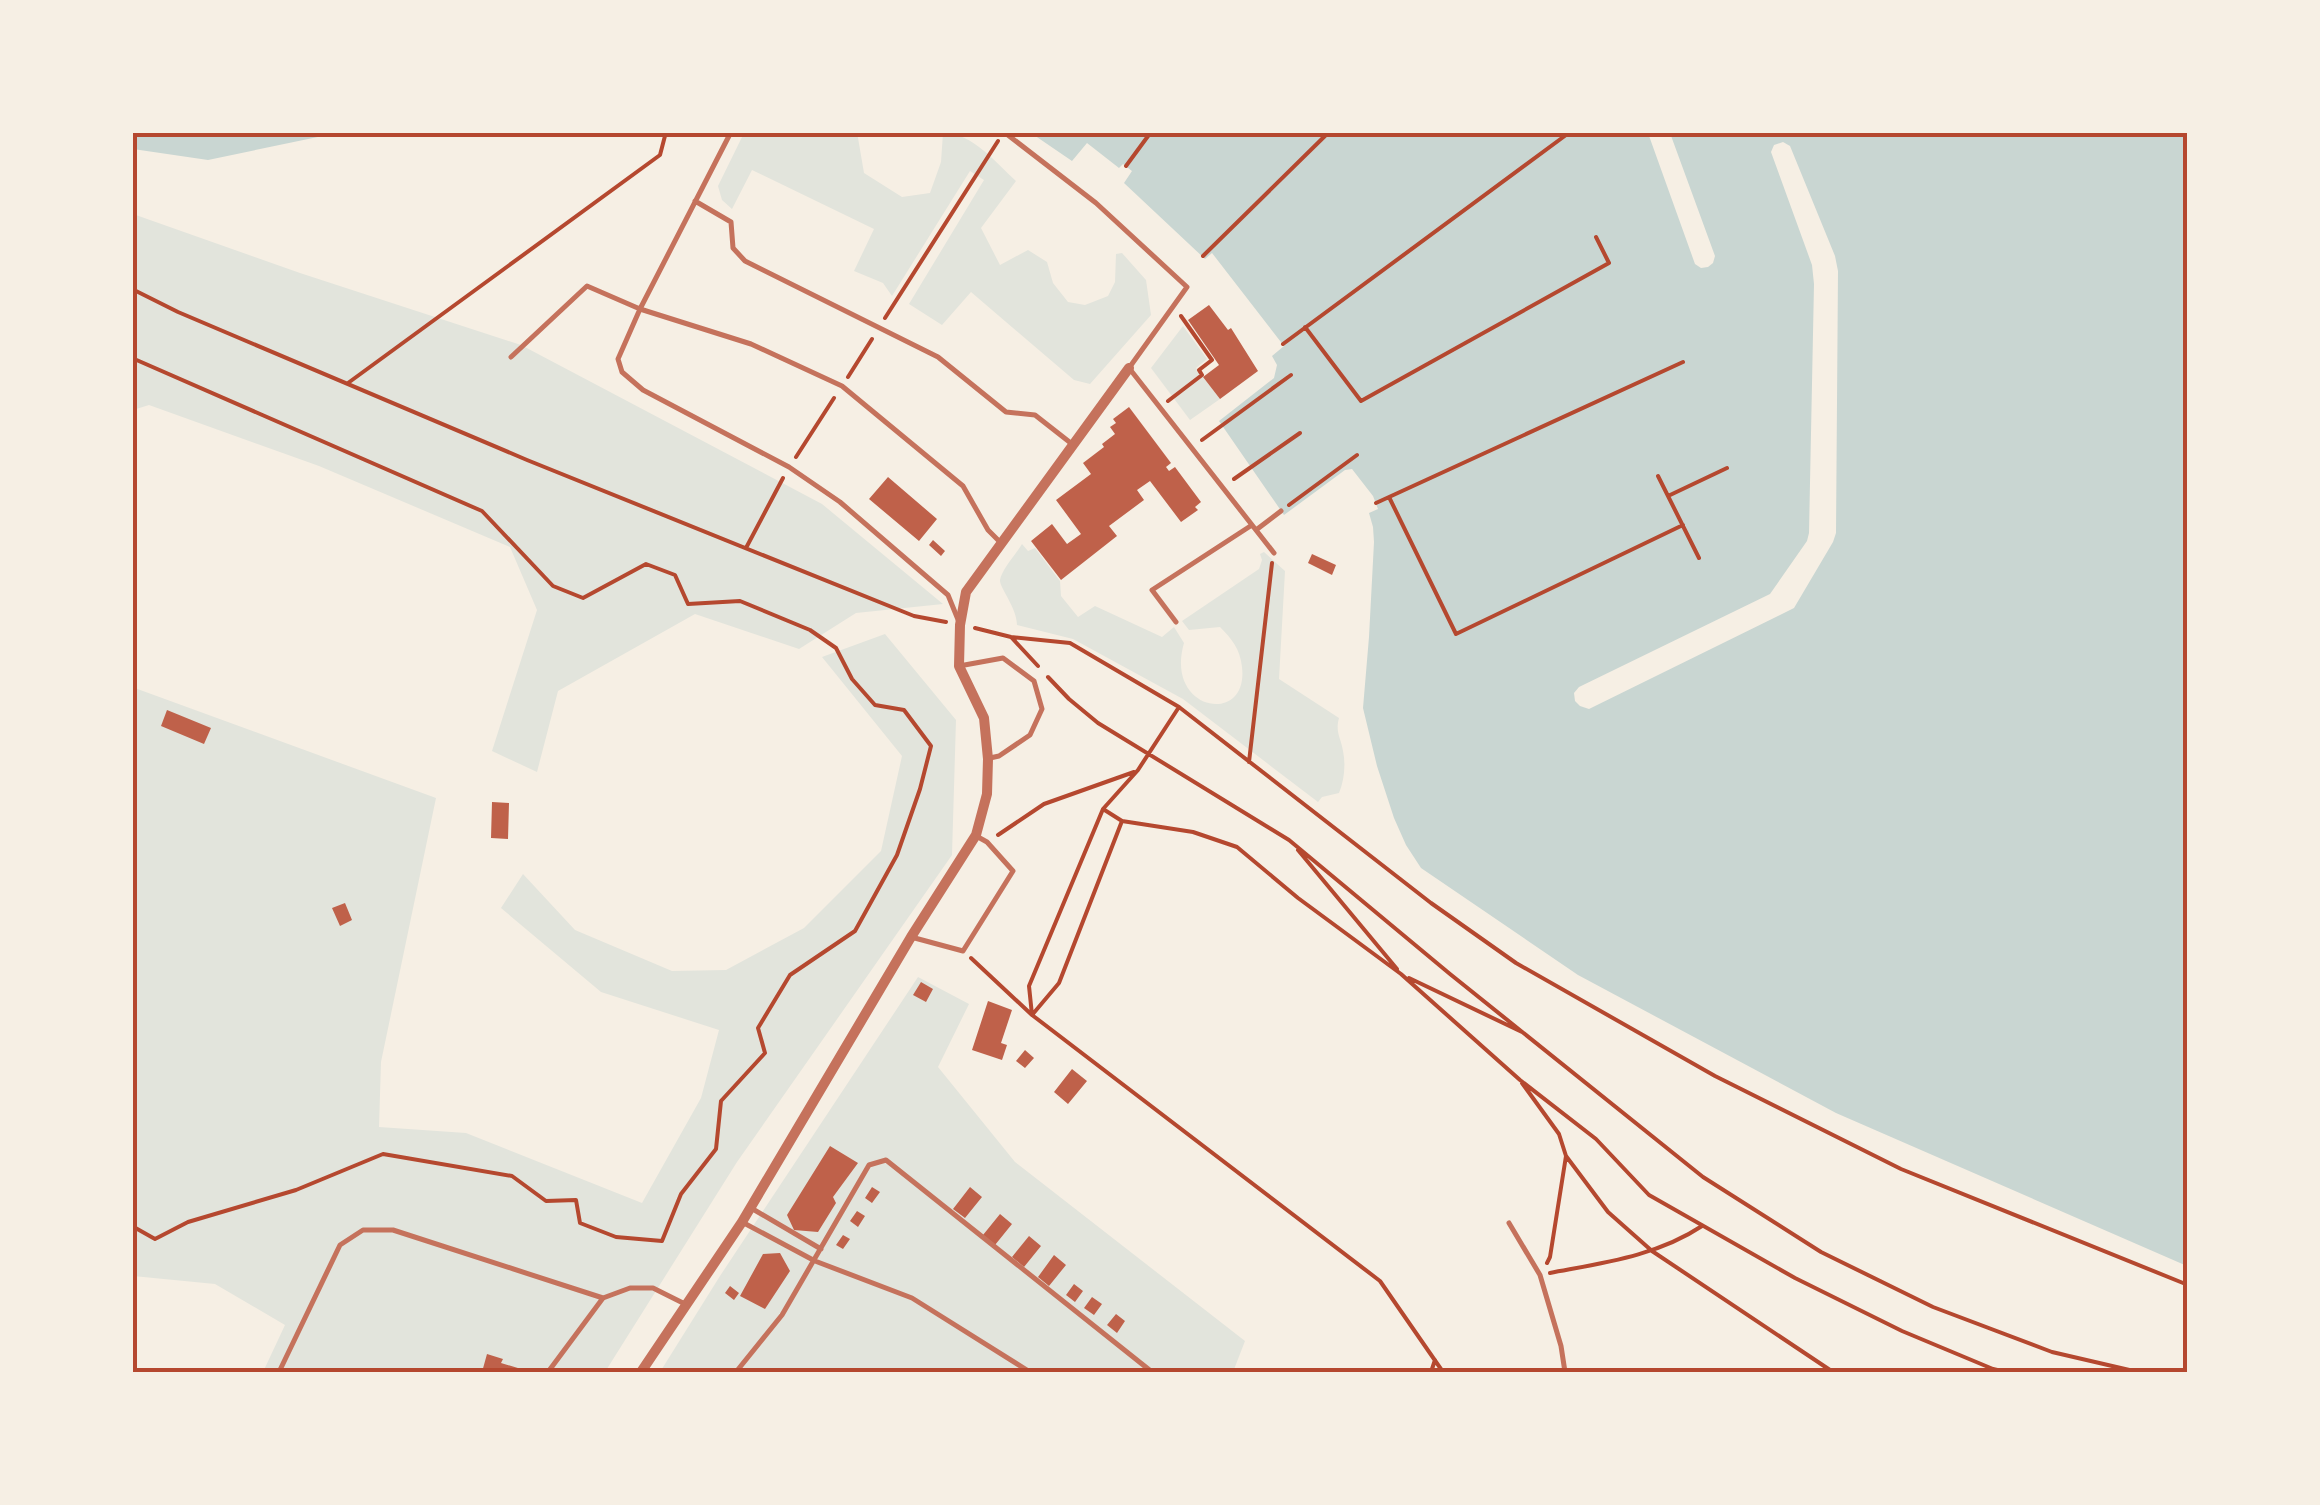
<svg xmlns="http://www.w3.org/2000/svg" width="2320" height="1505" viewBox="0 0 2320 1505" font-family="'PT Sans',sans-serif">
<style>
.green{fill:#e2e4dc}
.water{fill:#c9d6d2}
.pier{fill:#f6efe4}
.building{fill:#bf614a}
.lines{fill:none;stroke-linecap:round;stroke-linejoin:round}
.path{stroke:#b5482f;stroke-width:4}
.service{stroke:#c5725c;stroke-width:5}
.minor{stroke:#c5725c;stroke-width:10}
.neatline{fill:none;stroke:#b5482f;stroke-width:4}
</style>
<rect width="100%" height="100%" fill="#f6efe4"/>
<path class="green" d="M857 132 864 173 902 197 930 193 941 162 943 133C973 133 995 162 1016 181L981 228 1000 265 1028 250 1047 262 1053 283 1068 302 1085 305 1108 296 1115 282 1116 254 1122 253 1146 280 1151 315 1090 384 1074 380 971 292 942 325 909 304 984 180 970 171 892 296 883 283 854 271 874 229 752 170 732 209 722 200 718 186 744 133Z
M133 214 300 273 521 345 822 504 943 604 856 613 799 649 695 614 558 691 537 772 492 751 537 610 510 547 319 466 149 405 133 410Z
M1183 326 1207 359 1196 368 1220 399 1190 420 1151 368Z
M1022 544 1028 551 1035 548 1060 581 1061 596 1078 617 1095 606 1162 637 1174 627 1184 643C1164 712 1249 726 1242 667 1240 649 1232 639 1220 627L1189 630 1182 621 1259 569 1262 560 1260 554 1264 552 1285 571 1279 679 1339 718C1335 732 1341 738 1343 751 1346 765 1344 781 1339 793L1322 797 1318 802 1183 699 1073 639 1017 625C1017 608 999 587 1000 580 1002 569 1016 554 1022 544Z
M885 634 956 720 952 855 737 1162 605 1372H263L285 1325 215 1284 133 1276 132 687 436 798 381 1062 379 1127 466 1133 642 1203 701 1098 719 1030 601 992 501 908 523 874 575 930 672 971 726 970 804 928 881 851 902 756 822 657Z
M918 977 969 1004 938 1067 1015 1162 1245 1341 1233 1372H660L720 1276Z"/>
<path class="water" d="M133 132H337V133L208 160 133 149Z
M1031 133H2187V1266L1836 1113 1578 975 1421 868 1406 845 1394 818 1377 766 1363 708 1369 637 1374 542 1373 527 1369 513 1378 509 1373 496 1352 469 1345 470 1284 515 1219 421 1274 378 1277 365 1272 356 1284 346 1212 253 1205 259 1124 183 1132 171 1123 164 1119 168 1087 143 1072 161Z"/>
<path class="pier" d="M1648 133H1670L1715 256 1713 263 1708 267 1701 268 1695 264Z
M1783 142 1790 146 1835 256 1838 271 1836 533 1833 542 1794 608 1589 709 1580 706 1575 701 1574 693 1579 687 1770 594 1807 541 1809 533 1814 284 1812 265 1771 152 1774 145Z"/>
<path class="building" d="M1209 305 1228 330 1231 328 1258 371 1220 399 1203 377 1219 365 1188 320Z
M1129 407 1171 463 1166 467 1169 471 1175 467 1201 502 1195 507 1198 510 1181 522 1150 481 1137 490 1144 500 1109 526 1117 536 1061 580 1031 541 1052 524 1067 544 1081 534 1056 500 1091 474 1083 463 1104 447 1102 444 1115 434 1110 427 1116 423 1113 419Z
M888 477 937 519 919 541 869 499Z
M933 540 945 551 941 556 929 545Z
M1312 554 1336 565 1332 575 1308 563Z
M167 710 211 728 204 744 161 726Z
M492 802 509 803 508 839 491 838Z
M345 903 352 920 340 926 332 908Z
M921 982 933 989 926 1002 913 995Z
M988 1001 1012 1010 1001 1043 1007 1045 1002 1060 972 1050Z
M1025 1050 1034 1058 1025 1068 1016 1061Z
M1072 1069 1087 1081 1068 1104 1054 1092Z
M830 1146 858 1163 833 1197 836 1203 818 1232 794 1230 787 1215Z
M872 1187 880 1192 872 1203 865 1198Z
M970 1187 982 1197 965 1218 953 1209Z
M857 1211 865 1216 858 1227 850 1221Z
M1000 1214 1012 1224 995 1245 983 1235Z
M843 1235 850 1239 843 1249 836 1245Z
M1029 1236 1041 1246 1024 1267 1012 1257Z
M780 1253 790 1271 765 1309 740 1296 763 1254Z
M1054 1255 1066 1265 1049 1286 1038 1277Z
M1074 1284 1083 1291 1075 1302 1066 1295Z
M730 1286 739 1293 734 1300 725 1293Z
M1092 1297 1102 1304 1094 1315 1084 1308Z
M1116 1314 1125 1321 1117 1333 1107 1325Z
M487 1354 503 1359 501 1363 531 1372H482Z"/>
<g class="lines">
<path class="path" d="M1126 166 1151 132
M1203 256 1329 132
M132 289 178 312 527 460 914 616 946 622
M885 318 998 141
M1305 327 1361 401 1609 263 1596 237
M1283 344 1566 135 1564 132
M132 358 482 511 553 586 583 598 646 564 675 575 688 604 740 601 810 630 836 648 852 679 875 705 904 710 931 746 920 789 897 855 855 931 790 975 758 1028 765 1053 721 1101 716 1149 681 1194 662 1241 616 1237 580 1223 576 1200 546 1201 512 1176 383 1154 296 1190 188 1222 155 1239 132 1226
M848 377 872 339
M348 383 660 155 666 132
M1168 401 1202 375 1199 370 1212 360 1181 316
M1202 440 1291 375
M796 457 834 398
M1658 476 1699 558
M1234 479 1300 433
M1668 496 1727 468
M1389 497 1456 634 1683 525
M1376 503 1683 362
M1289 505 1357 455
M746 548 783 478
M975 628 1011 637 1070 643 1179 707 1431 903 1516 963 1715 1076 1901 1169 2188 1285
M1011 637 1038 666
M1048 677 1069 699 1098 723 1289 840 1450 974 1703 1177 1821 1252 1933 1307 2052 1352 2138 1372
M1179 707 1138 770 1103 809 1029 986 1032 1015 1380 1281 1443 1372
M1249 762 1272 563
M1103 809 1122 821 1193 832 1237 847 1298 898 1401 974 1520 1080 1596 1139 1649 1195 1795 1278 1902 1331 1993 1369 2006 1372
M998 835 1044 804 1134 772
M1298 850 1397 969
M971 958 1032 1015 1059 983 1122 821
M1409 978 1522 1032
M1522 1083 1559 1134 1566 1156 1550 1257 1547 1263
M1566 1156 1608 1212 1652 1251 1833 1372
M1550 1273C1602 1263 1657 1256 1702 1226
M1431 1372 1435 1360
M1981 1372 1993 1369"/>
<path class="service" d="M731 132 640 309 618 359 622 372 643 390 789 467 840 502 948 595 959 622
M1004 132 1096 203 1187 287 1129 368 1274 553
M695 201 731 222 733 248 745 261 938 357 1006 412 1035 415 1072 444
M511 357 587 286 640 309 751 344 842 386 963 486 988 530 1000 542
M1256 530 1281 511
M1176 622 1152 590 1252 525
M959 666 1003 658 1034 681 1042 709 1030 735 999 756 990 758
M911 937 963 951 1013 871 987 842 978 837
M751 1208 821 1249
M742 1222 815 1261 912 1298 1030 1372
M1509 1223 1540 1275 1561 1346 1565 1372
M279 1372 340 1245 363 1230H393L603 1298
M548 1372 603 1298 630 1288H653L685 1304
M736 1372 782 1315 869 1165 886 1160 1152 1372"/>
<path class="minor" d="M641 1372 742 1222 911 937 976 835 987 794 988 759 984 718 959 666 960 625 966 592 1129 368"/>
</g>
<rect width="2320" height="1505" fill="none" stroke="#f6efe4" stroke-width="270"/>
<rect x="135" y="135" width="2050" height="1235" class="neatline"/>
</svg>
